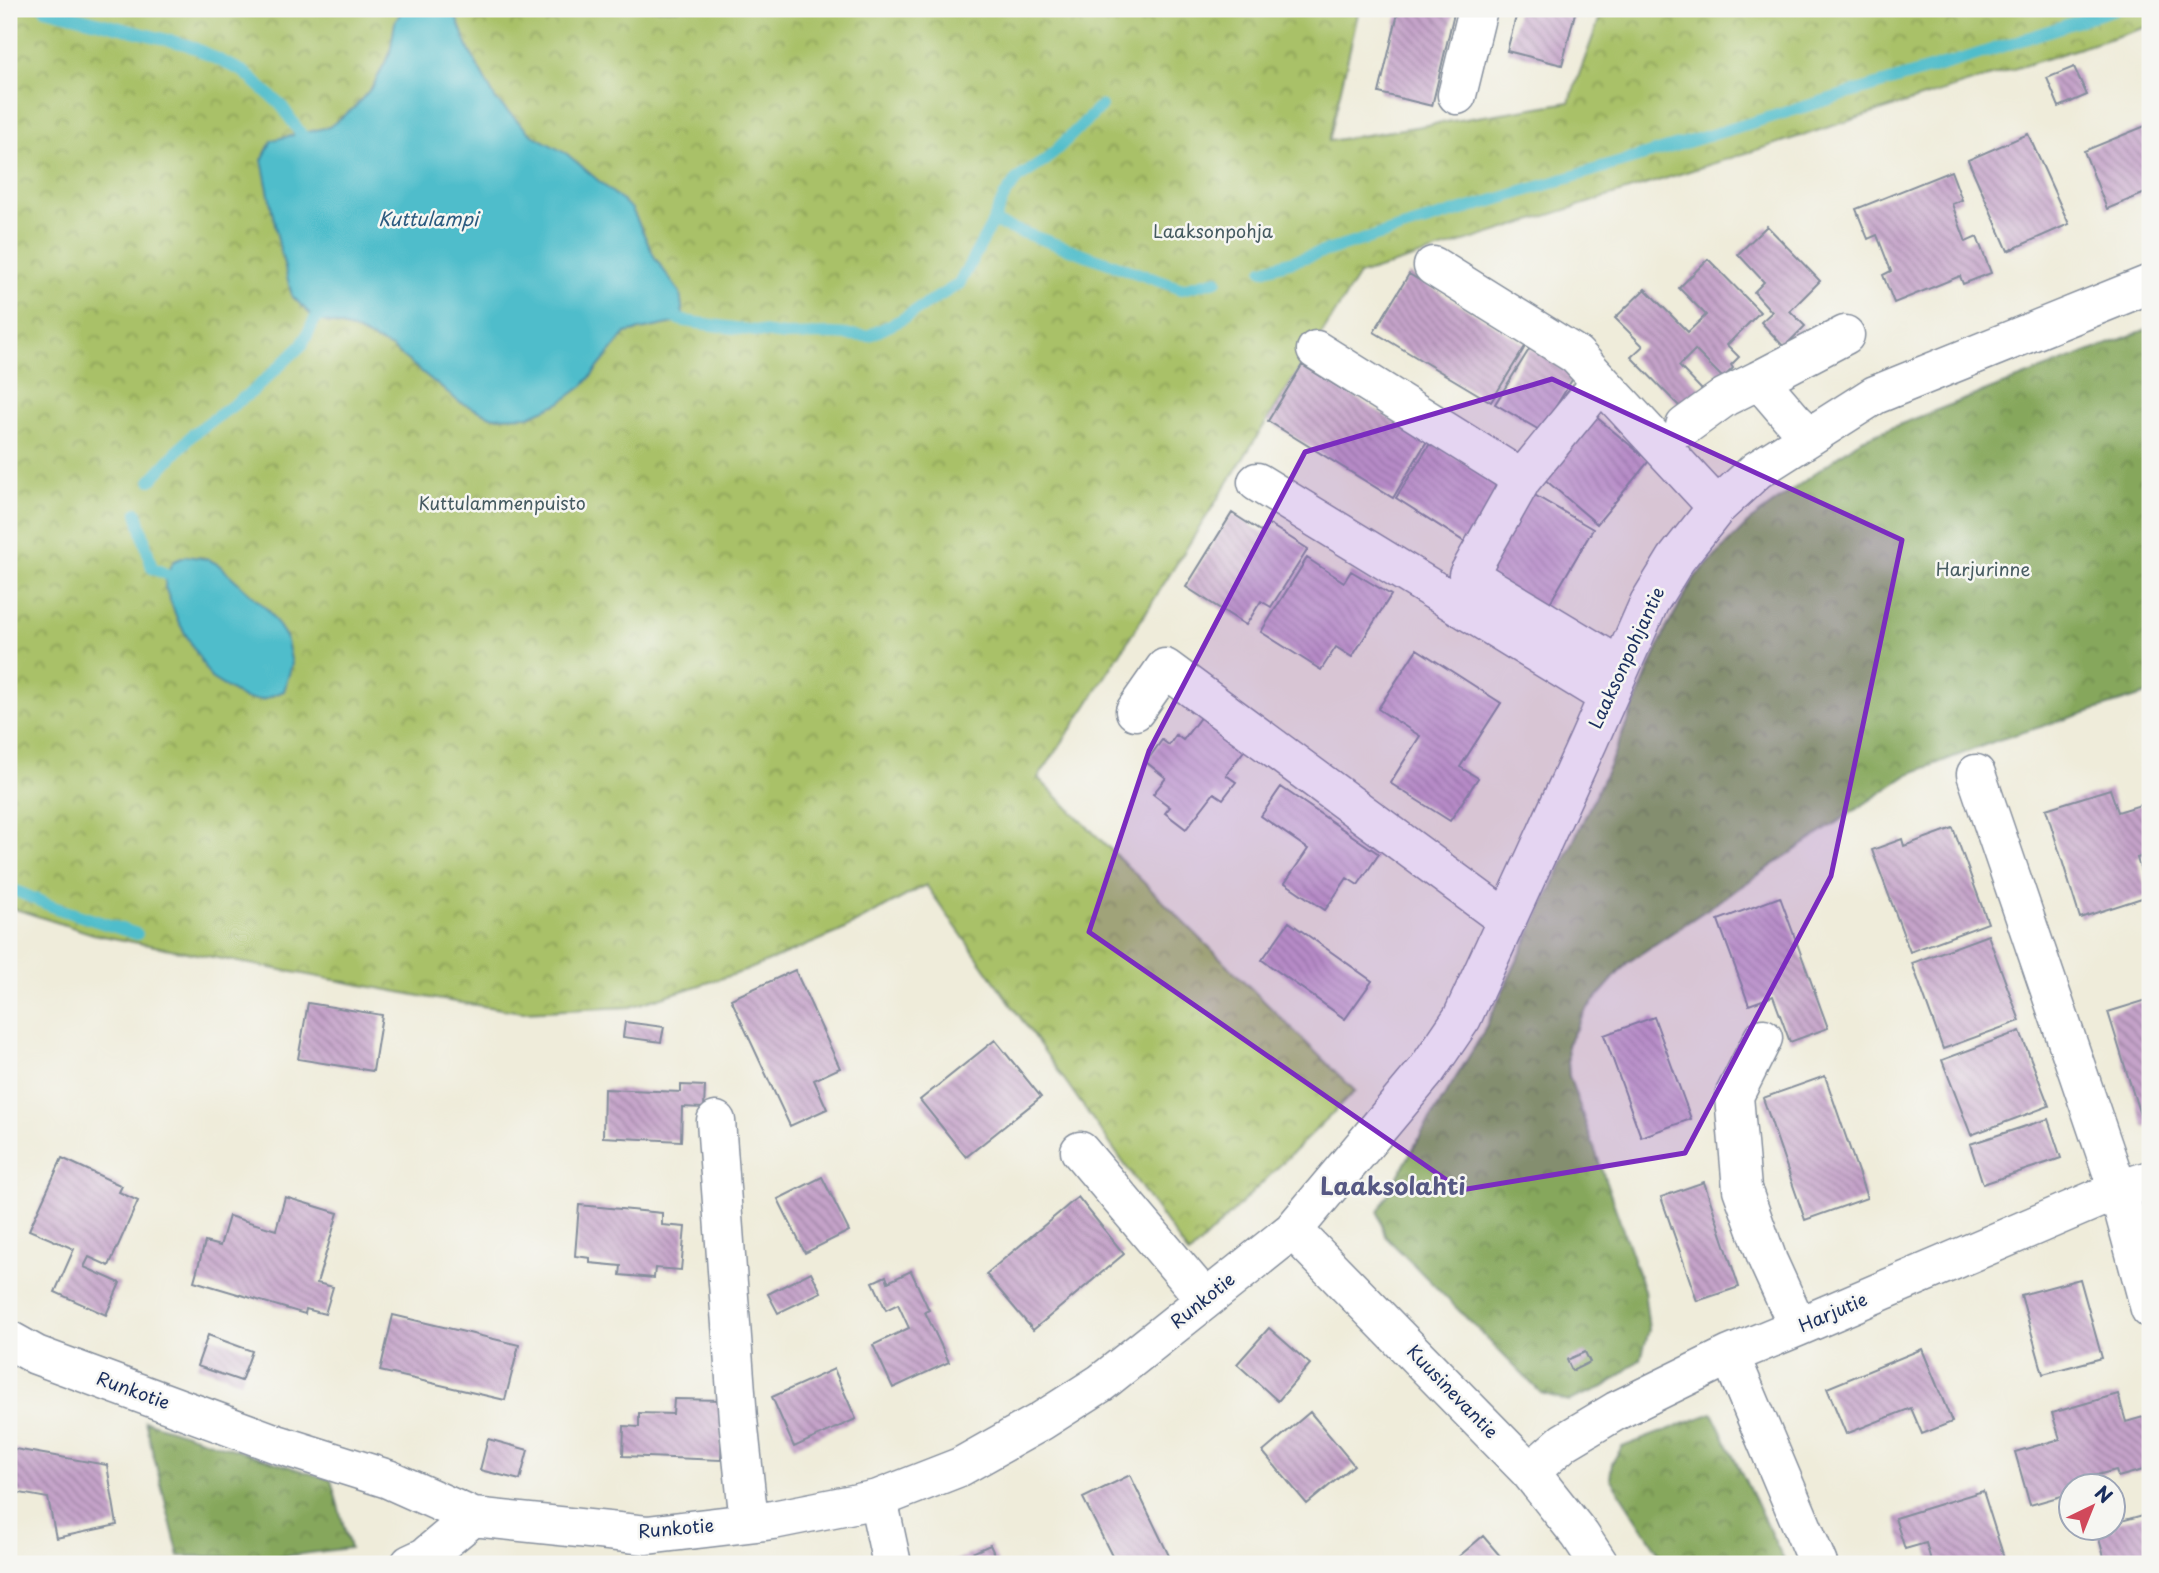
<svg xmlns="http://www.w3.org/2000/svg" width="2159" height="1573" viewBox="0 0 2159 1573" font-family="'Playpen Sans',sans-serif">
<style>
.forest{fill:url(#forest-crowns);stroke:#506b5d;stroke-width:2}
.park{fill:url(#park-crowns);stroke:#627862;stroke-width:2}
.water{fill:#50bdcb;stroke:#367694;stroke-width:2}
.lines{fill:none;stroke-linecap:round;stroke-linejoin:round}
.stream{stroke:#50bdcb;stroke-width:12}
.building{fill:url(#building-back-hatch)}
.minor-casing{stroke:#858e9c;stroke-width:41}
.minor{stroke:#fff;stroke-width:38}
.marked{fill:#7b2cbf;fill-opacity:0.2;stroke:#7b2cbf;stroke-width:5;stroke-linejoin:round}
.labels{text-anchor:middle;stroke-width:5;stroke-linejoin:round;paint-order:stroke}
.park-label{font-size:18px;fill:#465b61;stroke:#f6f6f2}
.street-label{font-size:18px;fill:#1b2f5e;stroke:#f6f6f2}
.water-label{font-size:19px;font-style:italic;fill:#2b5a7f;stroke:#f6f6f2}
.district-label{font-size:24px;font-weight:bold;fill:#565883;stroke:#f6f6f2}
</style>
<defs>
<pattern id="forest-crowns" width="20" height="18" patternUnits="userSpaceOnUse" patternTransform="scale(1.75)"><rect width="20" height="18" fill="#86a75c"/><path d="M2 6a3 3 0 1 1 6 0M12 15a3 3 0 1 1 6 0" fill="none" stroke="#6d884f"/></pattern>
<pattern id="park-crowns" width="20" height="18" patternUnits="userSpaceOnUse" patternTransform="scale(1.75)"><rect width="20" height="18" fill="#a9c167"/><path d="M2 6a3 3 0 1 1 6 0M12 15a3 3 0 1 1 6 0" fill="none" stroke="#899d58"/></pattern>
<pattern id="building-back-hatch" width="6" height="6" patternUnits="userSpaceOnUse" patternTransform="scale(1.75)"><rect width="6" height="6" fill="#c5a3c9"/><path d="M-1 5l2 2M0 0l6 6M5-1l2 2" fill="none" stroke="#9f85a6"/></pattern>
</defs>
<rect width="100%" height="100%" fill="#f6f6f2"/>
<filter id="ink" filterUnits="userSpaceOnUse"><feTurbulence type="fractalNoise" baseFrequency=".0143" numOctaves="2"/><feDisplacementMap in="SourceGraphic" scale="14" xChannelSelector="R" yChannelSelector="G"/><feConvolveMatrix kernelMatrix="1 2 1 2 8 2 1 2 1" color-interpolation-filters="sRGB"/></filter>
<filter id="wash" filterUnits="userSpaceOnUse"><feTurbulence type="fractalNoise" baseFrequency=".00686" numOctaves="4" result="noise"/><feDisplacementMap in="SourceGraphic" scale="28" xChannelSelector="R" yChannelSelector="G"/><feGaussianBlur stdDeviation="1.57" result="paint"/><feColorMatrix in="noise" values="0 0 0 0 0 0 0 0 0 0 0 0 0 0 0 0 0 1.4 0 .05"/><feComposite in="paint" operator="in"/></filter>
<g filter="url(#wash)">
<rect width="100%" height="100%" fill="#efecda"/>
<path class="forest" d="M2150 328V693L1998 740 1909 774 1627 963 1586 1010 1567 1045 1569 1076 1644 1290 1649 1330 1641 1359 1606 1386 1569 1401 1541 1393 1385 1236 1378 1212 1423 1131 1482 1035 1609 766 1666 629 1695 577 1751 520 1862 439Z
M1712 1413 1786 1564H1666L1610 1478 1612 1463 1622 1447Z
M145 1421 331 1480 350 1548 270 1558 179 1556Z"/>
<path class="park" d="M9 9H1359L1329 141 1569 102 1603 9H2150V26L1359 275 1088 704 1038 778 1355 1091 1189 1255 926 885 839 932 745 971 630 1007 522 1012 436 999 138 943 93 934 9 907Z"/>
<path class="water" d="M403 9H453L469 50 496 100 531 134 567 154 632 209 655 258 680 293 684 321 626 333 584 385 560 403 529 416 493 417 459 402 392 348 352 329 315 319 292 296 279 245 262 160 272 140 329 127 354 108 373 86 390 53 395 22Z
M186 556 208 559 219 565 269 611 286 637 292 664 284 691 262 700 245 699 211 678 178 621 165 587 166 574 174 561Z"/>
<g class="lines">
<path class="stream" d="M45 9 188 45 244 72 281 105 301 134 314 144
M993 222 1004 197 1017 179 1046 160 1101 106
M1263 270 1973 56 2115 9
M669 316 684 321 784 335 831 334 868 336 899 321 959 284 993 222 1182 289 1217 280
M151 480 193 434 253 391 302 345 315 319 329 312
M137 513 152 568 166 574
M9 888 56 908 137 934"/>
</g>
<g id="blocks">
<path class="building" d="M1399 9H1455L1432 106 1379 93Z
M1518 9H1576L1562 65 1507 51Z
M2074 67 2087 95 2059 107 2047 78Z
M2150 124V191L2107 209 2084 151Z
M2028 134 2069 224 2008 251 1968 160Z
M1951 171 1962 200 1952 204 1966 242 1977 237 1991 273 1963 284 1960 276 1894 303 1883 275 1891 271 1877 235 1868 239 1856 209Z
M1767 226 1820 281 1790 311 1805 326 1784 347 1761 322 1772 312 1754 292 1764 282 1738 254Z
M1708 259 1760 312 1727 345 1739 357 1731 365 1733 368 1723 378 1695 350 1679 366 1702 390 1683 410 1631 357 1643 346 1615 318 1645 289 1688 332 1706 315 1679 288Z
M1409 274 1526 345 1491 402 1374 332Z
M1530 348 1575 375 1541 431 1495 404Z
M1302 365 1427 441 1393 498 1268 421Z
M1595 416 1649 461 1597 524 1543 478Z
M1431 442 1504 487 1468 544 1396 498Z
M1531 493 1593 529 1544 613 1482 577Z
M1232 513 1263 533 1269 524 1308 549 1271 607 1261 601 1246 625 1186 587Z
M1307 558 1344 582 1351 571 1391 595 1352 657 1336 647 1321 670 1261 632Z
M1417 649 1501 703 1460 767 1478 778 1450 821 1390 783 1420 736 1378 709Z
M1205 711 1249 744 1226 775 1236 782 1223 799 1214 793 1186 829 1165 813 1170 807 1153 794 1166 778 1146 762 1162 740 1169 745 1176 735 1183 740Z
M1281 787 1379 854 1358 885 1347 878 1325 910 1285 883 1308 849 1261 816Z
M2110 789 2118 812 2150 802V854L2137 858 2148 896 2080 918 2046 809Z
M1953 828 1988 923 1910 952 1872 850 1902 839 1904 846Z
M1780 897 1828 1028 1790 1042 1773 996 1749 1005 1718 920Z
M1289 922 1372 981 1345 1019 1262 960Z
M1988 935 2020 1021 1943 1049 1912 963Z
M795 970 840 1068 814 1080 827 1109 790 1126 731 999Z
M2150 999V1126L2144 1128 2108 1012Z
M308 1003 382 1015 373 1071 298 1059Z
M1654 1017 1691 1119 1641 1137 1604 1035Z
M625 1022 664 1027 661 1042 623 1037Z
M2020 1031 2049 1106 1971 1135 1942 1060Z
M995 1040 1041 1097 966 1157 920 1100Z
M1825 1076 1867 1198 1805 1220 1763 1098Z
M681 1085 705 1086 704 1108 682 1107 681 1141 603 1137 604 1089 681 1092Z
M2048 1119 2061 1158 1983 1184 1970 1144Z
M62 1158 122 1186 119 1192 138 1201 109 1266 89 1257 84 1267 120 1283 106 1315 55 1292 74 1249 29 1230Z
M822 1177 849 1231 805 1253 778 1199Z
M1704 1182 1739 1287 1697 1301 1661 1197Z
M285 1197 338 1213 317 1283 333 1287 325 1314 306 1309 305 1314 194 1281 205 1242 220 1246 229 1216 276 1230Z
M1078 1197 1124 1254 1033 1330 986 1274Z
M579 1205 662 1213V1225L685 1227 681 1270 655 1268 654 1278 620 1275 621 1266 590 1263V1258L575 1256Z
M911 1271 929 1310 925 1312 949 1362 893 1388 873 1345 909 1328 898 1304 886 1310 873 1282 886 1276 888 1282Z
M811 1272 821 1292 778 1313 768 1294Z
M2080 1279 2102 1358 2043 1374 2021 1295Z
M393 1315 519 1345 505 1400 380 1371Z
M1269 1328 1310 1364 1278 1401 1237 1364Z
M208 1335 252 1351 241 1381 197 1366Z
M1922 1349 1952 1422 1922 1434 1911 1408 1846 1434 1827 1388Z
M1585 1352 1590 1362 1572 1371 1567 1360Z
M834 1369 856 1419 794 1447 772 1397Z
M2118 1394 2126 1422 2150 1415V1468L2118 1477 2116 1470 2078 1480 2080 1486H2072V1493L2030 1505 2015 1452 2060 1439 2052 1413Z
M674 1399 723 1400 721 1460 623 1456 624 1426 639 1427V1413L673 1414Z
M1310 1412 1354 1465 1307 1504 1263 1452Z
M488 1439 528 1450 520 1480 480 1470Z
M9 1448 107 1465 117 1525 56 1538 48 1498 9 1491Z
M1130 1475 1173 1564H1116L1083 1498Z
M1983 1491 2006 1564H1947L1946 1562 1932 1564 1926 1543 1905 1549 1895 1518Z
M2150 1513V1559L2129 1564H2106L2096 1528H2114V1523Z
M1483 1536 1507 1564H1450Z
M990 1545 999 1564H947Z"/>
</g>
</g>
<g filter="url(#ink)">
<use href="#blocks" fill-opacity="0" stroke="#858e9c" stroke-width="2"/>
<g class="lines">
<g class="minor-casing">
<path id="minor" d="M1457 95 1478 9
M1433 266 1576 355 1717 507
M1316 350 1522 479
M1759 380 1845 335
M1601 382 1522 479 1468 575 1619 666
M1685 426 1725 397 1759 380 1795 422 1809 435
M1257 482 1607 696
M1135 711 1165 668 1507 920
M1976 774 2118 1190 2150 1309
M1763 1038 1734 1096 1742 1189 1768 1261 1798 1327
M716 1121 738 1419 749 1522
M1080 1151 1205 1299
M1293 1230 1530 1472 1580 1535 1599 1564
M9 1340 36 1355 277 1444 388 1479 473 1517 647 1535 773 1520 878 1499 960 1467 1040 1422 1101 1383 1293 1230 1426 1071 1462 1018 1588 742 1649 603 1676 559 1717 507 1757 470 1875 395 2150 284
M1730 1355 1818 1564
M1530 1472 1564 1442 1616 1411 1730 1355 1798 1327 2118 1190 2150 1180
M878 1499 892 1564
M410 1564 425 1557 473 1517"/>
</g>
<use href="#minor" class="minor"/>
</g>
</g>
<path class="marked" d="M1552 379 1902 540 1831 876 1685 1153 1461 1190 1089 932 1149 751 1305 452Z"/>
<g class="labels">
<g class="park-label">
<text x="1213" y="238">Laaksonpohja</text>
<text x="502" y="510">Kuttulammenpuisto</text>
<text x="1983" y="576">Harjurinne</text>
</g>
<g class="street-label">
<text transform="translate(1627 658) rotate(-65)" y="6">Laaksonpohjantie</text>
<text transform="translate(1203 1301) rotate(-39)" y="6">Runkotie</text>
<text transform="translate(1833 1313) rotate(-23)" y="6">Harjutie</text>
<text transform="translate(133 1391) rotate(20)" y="6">Runkotie</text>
<text transform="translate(1452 1392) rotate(46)" y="6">Kuusinevantie</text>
<text transform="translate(676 1529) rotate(-5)" y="6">Runkotie</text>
</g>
<g class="water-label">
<text x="428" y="226">Kuttulampi</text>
</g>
<g class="district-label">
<text x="1393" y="1195">Laaksolahti</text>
</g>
</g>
<rect width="2159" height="1573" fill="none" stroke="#f6f6f2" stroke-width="35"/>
<g transform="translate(2092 1507) rotate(43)"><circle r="33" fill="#f6f6f2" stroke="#9ea6b7" stroke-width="2"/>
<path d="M0-5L12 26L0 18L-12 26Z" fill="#d1495b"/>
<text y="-10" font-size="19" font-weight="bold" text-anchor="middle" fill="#1b2f5e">N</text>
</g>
</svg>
